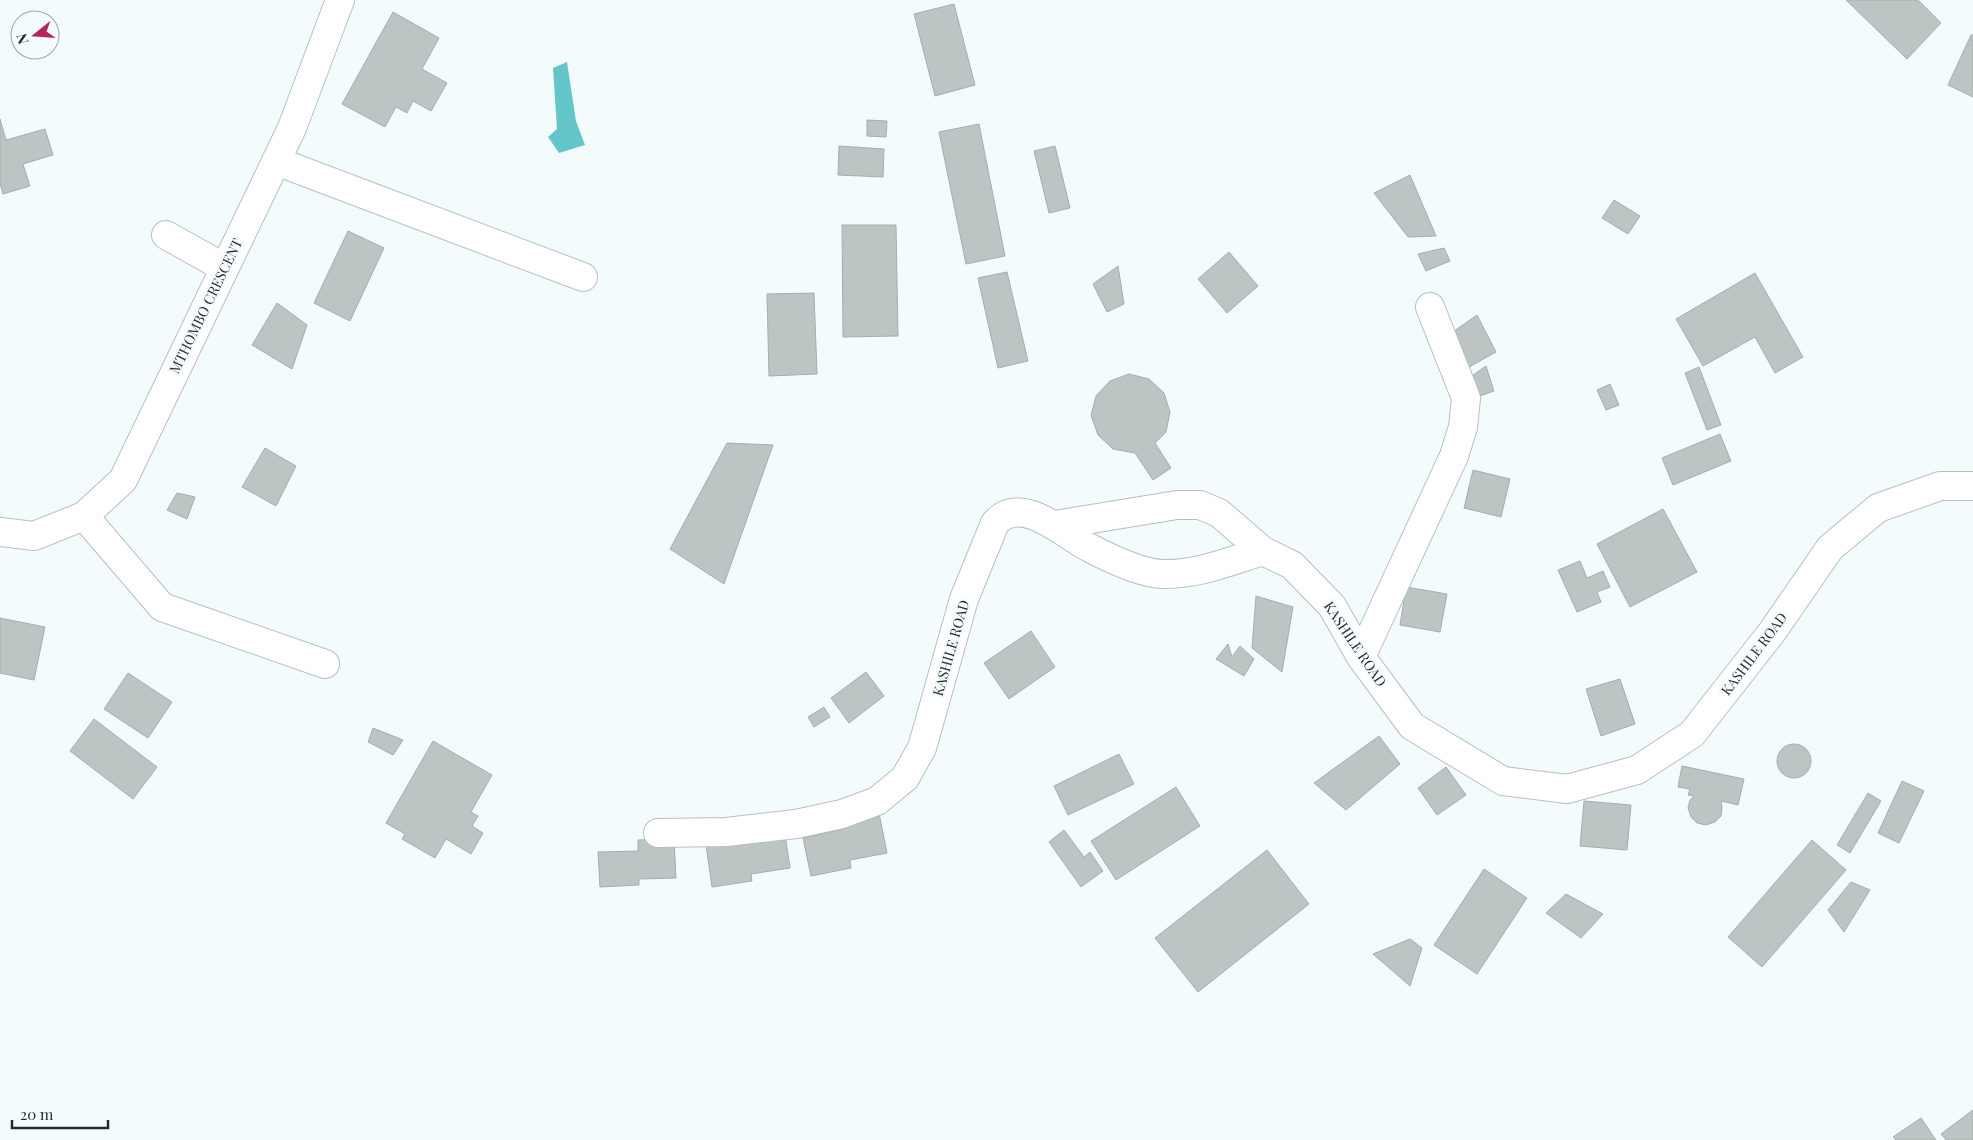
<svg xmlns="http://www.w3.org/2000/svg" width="1973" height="1140" viewBox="0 0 1973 1140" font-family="'Playfair Display',serif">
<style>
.water{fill:#64c6c8}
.building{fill:#bdc4c4;stroke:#a5adad}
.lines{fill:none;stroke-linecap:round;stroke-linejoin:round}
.street-casing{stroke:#b8bfc0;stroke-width:30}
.street{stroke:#fff;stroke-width:28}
.labels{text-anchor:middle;stroke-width:5;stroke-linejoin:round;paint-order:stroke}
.street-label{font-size:14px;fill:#282a2a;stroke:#f4fbfc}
</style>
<rect width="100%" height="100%" fill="#f4fbfc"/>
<path class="water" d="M567 62 576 121 585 145 559 153 548 137 557 129 553 68Z"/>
<path class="building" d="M1846 0H1918L1941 23 1907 59Z
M954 4 975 85 935 96 914 14Z
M393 12 439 38 422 69 447 83 431 111 413 101 407 113 396 107 385 127 342 104Z
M1971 35H1973V97L1948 85Z
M0 119 6 140 45 129 53 155 23 164 30 186 3 194 0 183Z
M867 120 887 121 886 137 867 136Z
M979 124 1005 256 966 264 939 132Z
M839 146 884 149 883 177 838 175Z
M1055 146 1070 208 1049 213 1034 151Z
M1410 175 1436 236 1408 237 1374 193Z
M1614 200 1640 216 1628 234 1602 218Z
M842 225H896L898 336 843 337Z
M348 231 384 248 350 321 314 303Z
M1444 248 1450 261 1426 271 1418 254Z
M1229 252 1258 286 1227 313 1198 279Z
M1118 266 1124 304 1107 312 1093 284Z
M1007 272 1028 361 998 368 978 278Z
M1755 273 1803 357 1775 373 1755 337 1703 366 1676 319Z
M814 293 817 374 769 376 767 294Z
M277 303 307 325 292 369 252 345Z
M1477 315 1496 352 1462 371 1450 334Z
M1486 366 1494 391 1474 398 1469 378Z
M1699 367 1721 425 1707 430 1685 373Z
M1129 374 1149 379 1164 393 1170 412 1166 432 1155 443 1171 468 1153 480 1135 453 1113 449 1098 435 1091 415 1096 396 1110 381Z
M1610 384 1619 405 1606 410 1597 390Z
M1720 434 1731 461 1673 485 1662 458Z
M727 443 773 445 724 584 670 549Z
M265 448 296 466 276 506 242 487Z
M1473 470 1510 479 1501 517 1464 508Z
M177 493 195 497 187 519 167 510Z
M1663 509 1697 572 1630 607 1597 544Z
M1580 561 1587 578 1603 571 1610 587 1597 592 1601 602 1577 612 1558 570Z
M1406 587 1447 594 1440 632 1400 625Z
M1256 596 1293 607 1282 672 1252 648Z
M0 618 45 627 34 680 0 673Z
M1031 631 1055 667 1009 699 984 663Z
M1228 644 1232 657 1240 646 1254 659 1244 676 1216 659Z
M866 672 884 696 849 723 831 698Z
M128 673 172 702 148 738 104 709Z
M1620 679 1635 724 1601 736 1586 689Z
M824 707 830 717 814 727 808 717Z
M94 719 157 767 133 799 70 751Z
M373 728 403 740 393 755 368 742Z
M1379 736 1400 764 1346 810 1314 783Z
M433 741 492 775 471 812 478 816 472 826 483 833 471 854 446 839 435 858 402 839 405 834 386 823Z
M1777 761a17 17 0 1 1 34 0a17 17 0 1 1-34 0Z
M1119 754 1134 784 1068 815 1054 786Z
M1682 766 1744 779 1738 805 1721 801 1722 807 1721 816 1715 822 1706 825 1697 823 1691 817 1688 808 1690 800 1694 796 1688 795 1690 789 1678 787Z
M1446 767 1466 795 1437 815 1418 788Z
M1902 781 1924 791 1899 843 1878 833Z
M1176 787 1200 826 1116 880 1091 841Z
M1868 793 1881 801 1850 853 1837 845Z
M1584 801 1631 805 1627 850 1580 846Z
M879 813 887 853 850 860 851 868 811 876 803 838 839 830 837 822Z
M1064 830 1084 857 1090 852 1103 871 1081 887 1049 842Z
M785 834 790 868 751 874 752 881 712 887 706 845Z
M674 839 676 878 639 879V885L600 887 598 852 638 851V840Z
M1812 840 1846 870 1762 967 1728 937Z
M1267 850 1309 904 1198 992 1155 938Z
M1484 869 1527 898 1477 974 1434 945Z
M1851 882 1870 890 1844 932 1828 910Z
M1566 894 1603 914 1581 938 1546 913Z
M1410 939 1422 948 1410 986 1373 954Z
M1973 1110V1140H1946L1941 1134Z
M1921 1118 1936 1140H1896L1893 1137Z"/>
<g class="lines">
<g class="street-casing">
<path id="street" d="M276 161 583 277
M166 235 225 268
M84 516 162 607 325 664
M1055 525 1177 505H1200L1219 513 1263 551
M0 532 34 536 84 516 123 480 292 128 340 0
M1361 657 1454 456 1463 427 1466 398 1430 307
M658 833 726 832 796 824 842 814 877 801 905 778 922 748 964 599 995 523C1022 493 1064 535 1090 548 1109 558 1141 573 1162 574 1197 575 1230 561 1263 551L1292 565 1332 606 1361 657 1412 726 1503 781 1567 789 1637 770 1692 734 1772 632 1830 548 1878 508 1940 486H1973"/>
</g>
<use href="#street" class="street"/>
</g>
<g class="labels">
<g class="street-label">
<text transform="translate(206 306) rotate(-64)" y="5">MTHOMBO CRESCENT</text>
<text transform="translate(1355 644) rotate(56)" y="5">KASHILE ROAD</text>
<text transform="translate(951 648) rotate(-74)" y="5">KASHILE ROAD</text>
<text transform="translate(1754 654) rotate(-53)" y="5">KASHILE ROAD</text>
</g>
</g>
<g transform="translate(35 35) rotate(253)"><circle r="24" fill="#f4fbfc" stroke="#a2a7a8"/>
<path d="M0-4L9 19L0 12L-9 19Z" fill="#b2255e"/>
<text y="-8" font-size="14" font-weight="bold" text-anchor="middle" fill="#282a2a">N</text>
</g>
<path d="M12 1120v8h96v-8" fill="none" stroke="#282a2a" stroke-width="2.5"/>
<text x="20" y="1120" font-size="15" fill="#282a2a" stroke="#f4fbfc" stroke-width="4" paint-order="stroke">20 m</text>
</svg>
